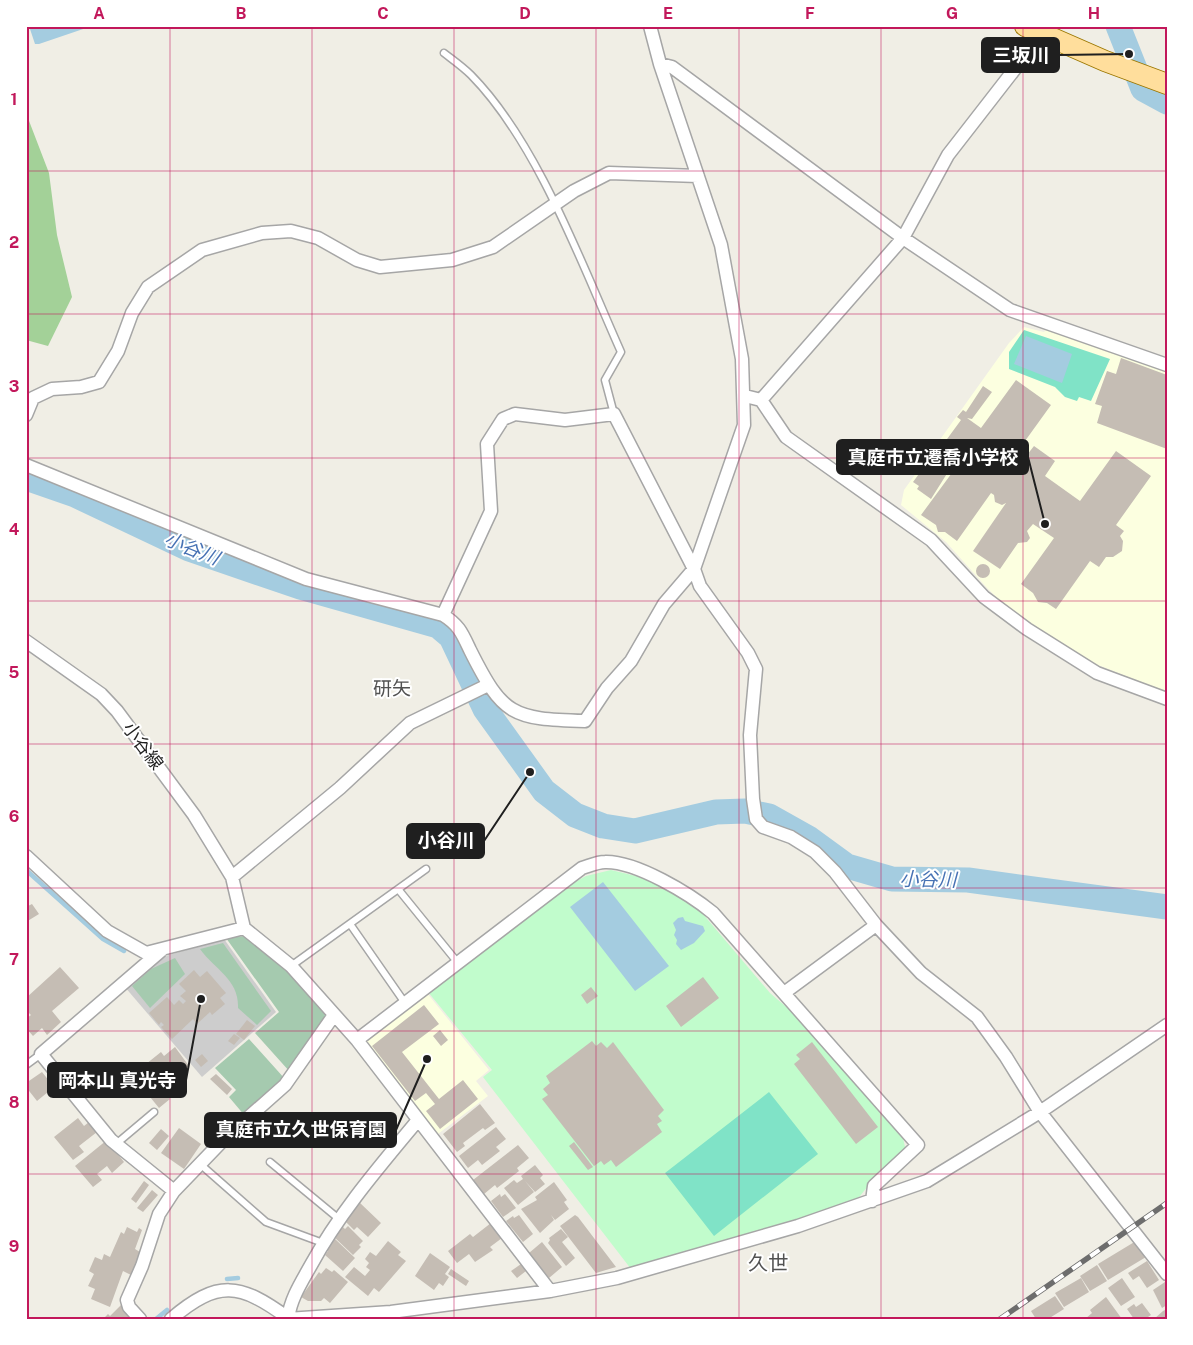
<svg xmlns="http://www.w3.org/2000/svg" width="1193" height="1345" viewBox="0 0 1193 1345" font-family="'Public Sans','Noto Sans JP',sans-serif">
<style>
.education{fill:#fcffe0}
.religious{fill:#cdcdcd}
.forest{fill:#a3d198}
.cemetery{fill:#a5caaf}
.park{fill:#c1fccc}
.pitch{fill:#80e3c7}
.water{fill:#a4cce0}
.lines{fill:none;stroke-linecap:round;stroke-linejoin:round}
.stream{stroke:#a4cce0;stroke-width:4.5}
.river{stroke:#a4cce0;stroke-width:25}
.building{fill:#c5bdb4}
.lane-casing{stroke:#a6a6a6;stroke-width:9}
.street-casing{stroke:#a6a6a6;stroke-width:15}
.primary-casing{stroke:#9b7700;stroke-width:22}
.lane{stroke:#fff;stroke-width:6}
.street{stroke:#fff;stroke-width:12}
.primary{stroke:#ffde9c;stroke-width:20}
.rail-casing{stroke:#6d6d6d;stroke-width:5.5}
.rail{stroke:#fff;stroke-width:4;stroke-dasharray:11;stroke-linecap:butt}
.grid{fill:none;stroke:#c2185b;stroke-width:1;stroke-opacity:0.55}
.labels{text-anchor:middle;stroke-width:4;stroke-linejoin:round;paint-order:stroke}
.street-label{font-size:18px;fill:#1f1f1f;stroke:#fff}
.water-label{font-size:19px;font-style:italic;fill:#4772b4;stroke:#fff}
.neighbourhood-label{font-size:19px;fill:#525252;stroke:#fff}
.quarter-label{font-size:20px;fill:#525252;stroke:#fff}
.leader{fill:none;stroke:#1f1f1f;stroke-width:2}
.callout-dot{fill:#1f1f1f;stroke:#fff;stroke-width:2}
.callout{fill:#1f1f1f;stroke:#1f1f1f;stroke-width:2}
.callout-label{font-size:19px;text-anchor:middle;font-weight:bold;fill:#fff}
.neatline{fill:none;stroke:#c2185b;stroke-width:2}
.grid-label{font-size:16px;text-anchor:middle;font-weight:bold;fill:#c2185b}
</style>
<rect width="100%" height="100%" fill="#f0eee5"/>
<path class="education" d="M1024 327 1044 332 1046 330 1167 371V693L1101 666H1093L1008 608 988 589 946 542 901 505 904 490 1009 343Z
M427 993 489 1070 476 1081 488 1096 434 1137 366 1047 367 1039Z"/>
<path class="religious" d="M224 939 276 1012 202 1077 124 986 150 965 169 955Z"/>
<path class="forest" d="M26 113 49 173 57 235 72 297 48 346 26 340Z"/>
<path class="cemetery" d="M245 936 293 974 326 1015 290 1072 255 1033 279 1012 226 938Z
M223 943 271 1011 257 1025 238 1008C239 979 215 970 200 949Z
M175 958 185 974 150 1008 132 986 151 969Z
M249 1039 285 1079 245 1116 229 1097 236 1090 215 1068Z"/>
<path class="park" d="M611 870 636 876 659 885 697 907 770 993 791 1011 903 1138 905 1147 903 1152 872 1181 856 1201 665 1262 631 1269 483 1077 492 1070 428 992 564 888 586 876Z"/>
<path class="pitch" d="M1024 330 1110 359 1091 401 1079 397 1077 401 1065 397 1055 387 1009 369V352Z
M769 1092 818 1154 714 1236 665 1173Z"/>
<path class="water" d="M29 26H92L39 44H35Z
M1026 336 1072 354 1062 383 1014 364Z
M603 882 669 966 635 991 570 907Z
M683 917 685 921 703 926 705 931 694 943 681 950 676 944 677 940 674 935 676 930 673 923 678 918Z"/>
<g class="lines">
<path class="stream" d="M26 870 103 939 124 951
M227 1279 238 1278
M156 1319 167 1310"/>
<path class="river" d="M1118 26 1143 89 1167 102
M26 478 75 495 189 549 300 587 438 626 451 637 485 709 544 791 575 815 603 826 635 831 716 812 745 811 769 816 810 839 847 866 892 879 968 880 1167 907"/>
</g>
<path class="building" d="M1121 358 1167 375V449L1097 423 1102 406 1095 404 1107 371 1116 374Z
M1016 380 1051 405 1015 455 1023 460 1034 446 1055 461 1045 476 1080 501 1116 451 1151 476 1116 525 1124 531 1120 536 1123 541 1122 551 1113 557H1106L1099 567 1090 561 1056 609 1047 603 1038 602 1033 593 1021 584 1054 538 1033 524 1027 531 1030 538 1027 542 1018 543 1000 569 973 551 1006 503 1002 505 995 502 994 495 991 493 957 541 945 532H938L936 525 921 515 957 466 941 455 943 452 939 450 961 420 957 417 963 410 966 412 983 386 992 392 972 419 967 418 981 428Z
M930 459 936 463 939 459 943 461 940 466 948 472 931 499 917 489 919 486 913 482Z
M976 571a7 7 0 1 1 14 0a7 7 0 1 1-14 0Z
M32 904 39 914 26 922V907Z
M60 967 79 988 52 1011 61 1022 47 1035 42 1028 33 1036 26 1028V1019L31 1015 26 1010V998Z
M194 970 200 977 207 971 226 993 220 998 225 1004 212 1015 210 1012 197 1024 193 1019 172 1039 161 1027 164 1025 161 1022 159 1025 149 1013 167 997 174 1005 179 1000 183 1004 186 1001 180 996 186 991 179 984Z
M703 977 719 998 681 1027 666 1006Z
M591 987 598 996 587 1004 581 995Z
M424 1005 439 1024 402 1052 439 1099 463 1080 478 1099 440 1129 426 1111 435 1104 426 1093 415 1101 372 1046Z
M247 1020 255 1026 244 1040 236 1034Z
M440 1030 448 1040 441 1046 433 1036Z
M234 1034 240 1038 234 1045 228 1041Z
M592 1041 596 1046 601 1042 607 1048 613 1042 664 1110 658 1116 662 1121 657 1124 662 1132 616 1167 611 1160 604 1165 601 1161 594 1166 542 1099 548 1095 543 1089 550 1083 546 1076Z
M812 1042 878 1127 856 1144 794 1064 800 1059 796 1055Z
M175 1047 189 1066 168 1082 165 1078 160 1082 146 1064 161 1052 164 1056Z
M202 1054 208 1061 201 1067 195 1060Z
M96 1064 109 1080 84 1101 73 1083Z
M143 1068 170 1099 159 1108 133 1076Z
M42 1072 54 1087 37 1101 26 1087V1083Z
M216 1074 232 1089 227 1095 210 1079Z
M480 1104 495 1123 485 1130 483 1128 463 1143 465 1146 457 1152 443 1134Z
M78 1118 84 1126 89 1122 97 1132 79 1146 84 1152 73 1160 54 1137Z
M496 1127 506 1139 496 1147 500 1151 482 1165 478 1160 468 1168 459 1156Z
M179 1128 201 1144 184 1169 161 1153Z
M161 1129 169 1136 157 1150 149 1143Z
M107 1140 124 1162 112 1173 107 1166 97 1174 102 1180 93 1187 75 1166Z
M574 1142 593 1167 588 1170 569 1146Z
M518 1145 529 1158 517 1168 519 1171 497 1188 495 1185 484 1194 473 1180Z
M535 1165 543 1175 540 1178 545 1184 535 1192 525 1181 534 1192 518 1205 504 1188 514 1180 517 1183 523 1179 521 1176Z
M144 1181 149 1185 136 1203 131 1199Z
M554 1182 567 1200 564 1202 569 1209 555 1220 551 1215 554 1220 540 1233 521 1209 537 1200 535 1197Z
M152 1190 158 1195 143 1212 137 1208Z
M500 1194 501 1197 505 1194 516 1208 503 1217 491 1201Z
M359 1202 381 1223 368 1237 357 1227 354 1230 344 1220Z
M519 1215 533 1234 523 1242 506 1221 513 1216 514 1218Z
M575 1215 578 1217 616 1267 596 1273 560 1226Z
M491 1223 502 1238 490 1247 493 1250 475 1262 469 1254 457 1263 448 1251 470 1234 473 1237Z
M342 1226 345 1229 348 1226 363 1241 359 1245 361 1247 353 1255 333 1236Z
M127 1227 137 1232 139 1228 142 1230 135 1249 140 1252 131 1275 123 1271 110 1307 91 1299 95 1289 88 1286 94 1274 89 1271 95 1257 102 1260 104 1254 110 1257 121 1232 124 1234Z
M561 1229 568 1237 562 1242 575 1258 566 1266 548 1243 550 1240 549 1238Z
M334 1238 355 1258 343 1271 325 1255 328 1251 325 1249Z
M388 1241 401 1252 398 1255 406 1261 379 1292 374 1288 368 1296 345 1277 354 1267 365 1276 370 1270 366 1267 369 1263 365 1259 370 1252 376 1256Z
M1136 1241 1146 1257 1108 1280 1098 1264Z
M542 1242 562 1267 549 1278 529 1253Z
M430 1253 450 1267 445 1274 449 1277 443 1286 439 1283 434 1290 415 1276Z
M1147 1261 1159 1280 1147 1288 1139 1276 1133 1280 1128 1273Z
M521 1264 526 1271 517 1278 511 1271Z
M1097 1265 1107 1281 1090 1291 1080 1276Z
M326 1268 332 1272 334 1270 348 1282 330 1303 324 1298 321 1301H308L301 1297 319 1272 321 1274Z
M451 1269 469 1281 466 1286 448 1274Z
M1081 1278 1089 1292 1064 1307 1055 1293Z
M1122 1278 1135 1297 1121 1306 1108 1288Z
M1165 1282 1167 1286V1305L1162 1308 1153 1290Z
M1055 1296 1064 1309 1048 1319H1036L1031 1311Z
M1106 1297 1122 1319H1085L1092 1313 1090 1310Z
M1142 1303 1151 1315 1145 1319H1134L1127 1309 1134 1304 1136 1307Z
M121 1305 134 1319H103L108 1314 110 1316Z
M1167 1309V1319H1154L1163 1311Z"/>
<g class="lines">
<g class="lane-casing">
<path id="lane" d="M444 53C453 60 463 67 471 75 538 143 582 265 621 352L605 380 614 414
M398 889 458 963
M350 924 405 1003
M291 966 426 869
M26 1065 41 1054
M116 1144 154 1112
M270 1162 339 1219
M200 1164 266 1222 323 1243"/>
</g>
<g class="street-casing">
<path id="street" d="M660 64 672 67 903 238 1010 310 1167 365
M745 396 761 400 786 437 931 540 984 597 1027 629 1097 673 1167 699
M761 400 903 238 948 155 1042 34
M26 415 33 398 52 389 81 387 99 382 118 351 132 313 148 287 202 250 262 233 291 231 318 238 357 260 380 267 452 260 493 247 574 191 609 173 698 176
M26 465 306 579 443 615C459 625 462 633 470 650 503 716 512 719 585 721L607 688 631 661 664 604 694 569 744 425 742 359 721 245 660 64 650 26
M443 615 491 511 487 444 503 419 515 414 565 420 614 414 694 569 700 586 748 653 756 669 750 735 753 799 756 819 763 827 791 837 815 852 835 872 876 925 921 973 977 1017 1006 1057 1040 1112 1167 1274
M26 641 101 694 117 711 194 815 232 877 244 928 291 966 357 1040 550 1291
M26 856 107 931 146 953 244 928
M232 877 340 788 410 723 488 685
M163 949 41 1054 111 1140 174 1191
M784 993 876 925
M357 1040 582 868C589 866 597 862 605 862 636 861 690 894 713 913L918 1145 874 1186 872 1201
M288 1318C291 1298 301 1283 311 1265 340 1212 379 1167 418 1120
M140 1319 129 1307 127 1300 142 1266 159 1214 174 1191 225 1138 285 1085 334 1015
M171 1319C218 1279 240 1283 288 1318
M287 1319 391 1312 550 1291 617 1278 798 1226 927 1181 1040 1112 1167 1025"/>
</g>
<g class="primary-casing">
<path id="primary" d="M1025 26 1105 61 1167 84"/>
</g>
<use href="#lane" class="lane"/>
<use href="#street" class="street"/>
<use href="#primary" class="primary"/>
<g class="rail-casing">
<path id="rail" d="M1000 1319 1167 1203"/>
</g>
<use href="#rail" class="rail"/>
</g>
<path class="grid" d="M170 26V1319M312 26V1319M454 26V1319M596 26V1319M739 26V1319M881 26V1319M1023 26V1319M26 171H1167M26 314H1167M26 458H1167M26 601H1167M26 744H1167M26 888H1167M26 1031H1167M26 1174H1167"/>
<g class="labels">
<g class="street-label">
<text transform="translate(143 746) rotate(53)" y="6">小谷線</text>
</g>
<g class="water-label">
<text transform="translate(192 548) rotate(22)" y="7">小谷川</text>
<text transform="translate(928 879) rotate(1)" y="7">小谷川</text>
</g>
<g class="neighbourhood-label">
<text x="392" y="695">研矢</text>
</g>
<g class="quarter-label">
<text x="768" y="1270">久世</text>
</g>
</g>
<path class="leader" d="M1129 54L1059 55M1045 524L1028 457M530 772L484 841M201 999L186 1080M427 1059L396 1130"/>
<g class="callout-dot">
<circle cx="1129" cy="54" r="5"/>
<circle cx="1045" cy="524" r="5"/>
<circle cx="530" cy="772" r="5"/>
<circle cx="201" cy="999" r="5"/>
<circle cx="427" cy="1059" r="5"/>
</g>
<g class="callout">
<rect x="982" y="38" width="77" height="34" rx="5"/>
<rect x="837" y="440" width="191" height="34" rx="5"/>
<rect x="407" y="824" width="77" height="34" rx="5"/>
<rect x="48" y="1063" width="138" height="34" rx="5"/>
<rect x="205" y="1113" width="191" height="34" rx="5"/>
</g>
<g class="callout-label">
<text x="1021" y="62">三坂川</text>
<text x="933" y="464">真庭市立遷喬小学校</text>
<text x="446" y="847">小谷川</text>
<text x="117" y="1087">岡本山 真光寺</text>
<text x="301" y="1136">真庭市立久世保育園</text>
</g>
<rect width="1193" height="1345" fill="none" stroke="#ffffff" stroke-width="55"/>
<rect x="28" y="28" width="1138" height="1290" class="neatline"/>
<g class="grid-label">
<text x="99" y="19">A</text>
<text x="241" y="19">B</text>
<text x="383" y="19">C</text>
<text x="525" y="19">D</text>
<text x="668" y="19">E</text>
<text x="810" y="19">F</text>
<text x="952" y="19">G</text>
<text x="1094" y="19">H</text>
<text x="14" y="105">1</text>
<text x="14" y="248">2</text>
<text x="14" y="392">3</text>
<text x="14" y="535">4</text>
<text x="14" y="678">5</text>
<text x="14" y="822">6</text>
<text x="14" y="965">7</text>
<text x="14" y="1108">8</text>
<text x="14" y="1252">9</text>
</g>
</svg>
